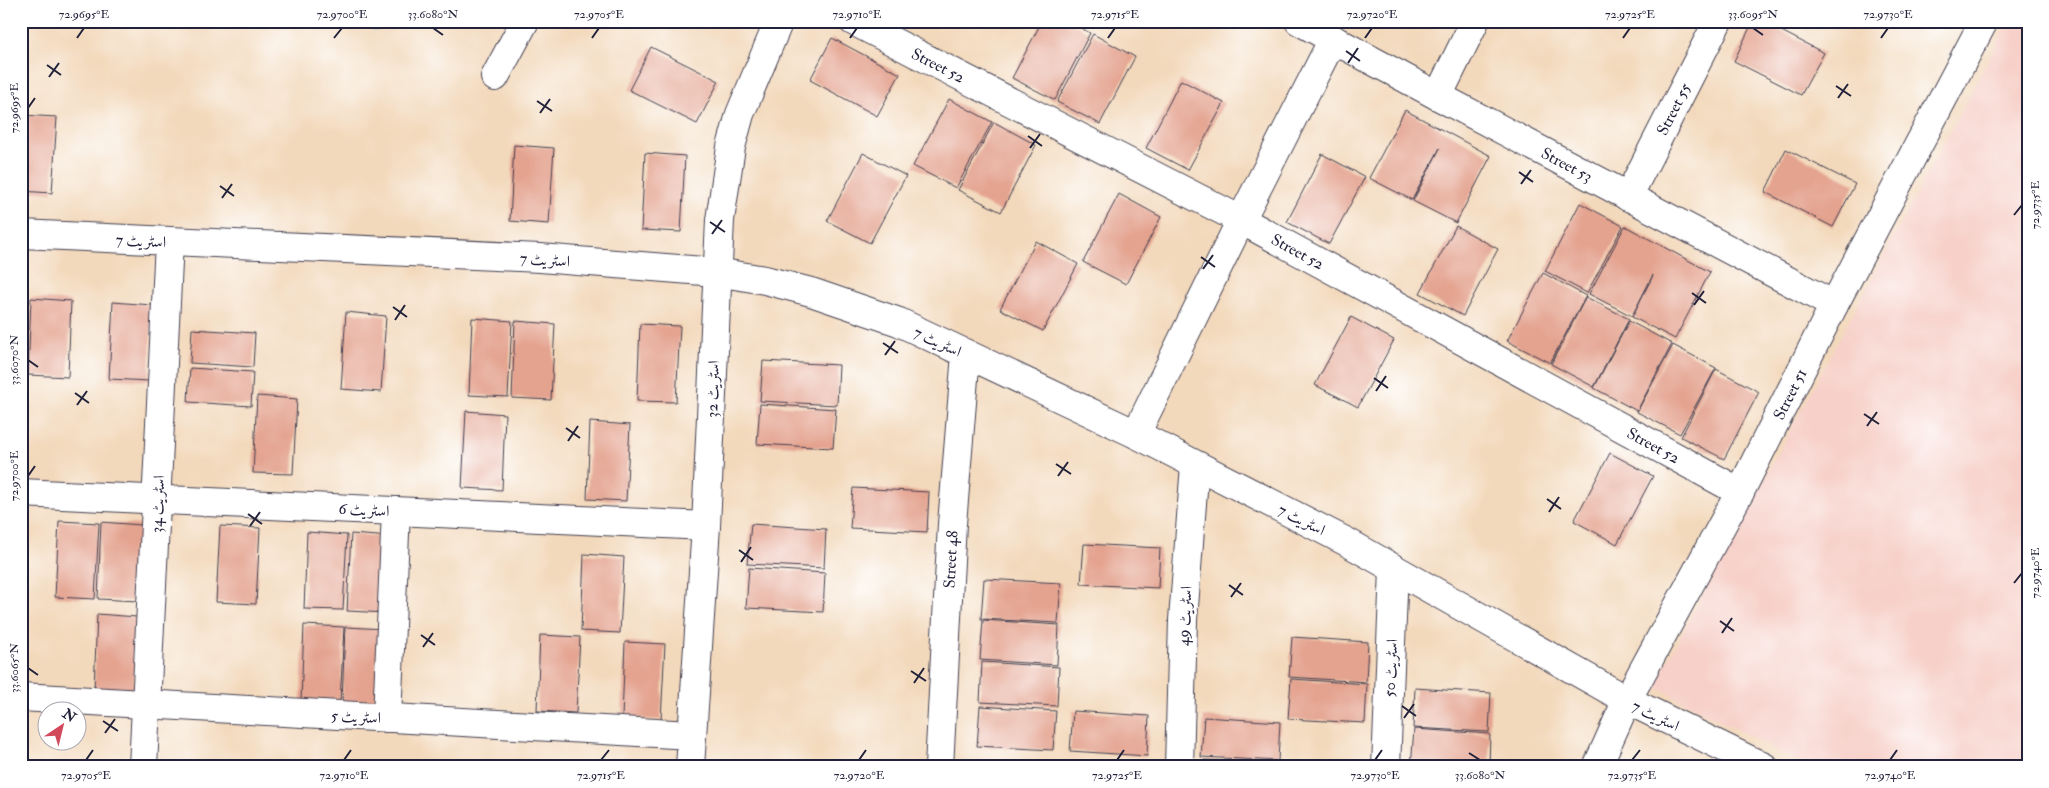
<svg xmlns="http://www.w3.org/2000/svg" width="2049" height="788" viewBox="0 0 2049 788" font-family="'IM FELL Double Pica',Amiri,serif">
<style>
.built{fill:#f7d0c9}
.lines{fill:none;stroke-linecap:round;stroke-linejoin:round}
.stream{stroke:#5abcd9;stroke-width:9}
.building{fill:#e4a38f}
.minor-casing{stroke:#413d4e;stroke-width:30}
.tertiary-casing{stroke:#413d4e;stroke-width:30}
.minor{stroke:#fff;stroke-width:28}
.tertiary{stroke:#fff;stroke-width:28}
.ticks{fill:none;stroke:#22223b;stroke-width:2}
.labels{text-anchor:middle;stroke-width:4.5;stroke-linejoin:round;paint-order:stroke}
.street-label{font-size:16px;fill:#22223b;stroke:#fff}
.neatline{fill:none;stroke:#22223b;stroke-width:2}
.ticks-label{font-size:12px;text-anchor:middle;fill:#22223b}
</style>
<rect width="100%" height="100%" fill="#fff"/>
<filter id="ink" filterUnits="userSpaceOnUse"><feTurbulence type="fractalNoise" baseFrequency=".02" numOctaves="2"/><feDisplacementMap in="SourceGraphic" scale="10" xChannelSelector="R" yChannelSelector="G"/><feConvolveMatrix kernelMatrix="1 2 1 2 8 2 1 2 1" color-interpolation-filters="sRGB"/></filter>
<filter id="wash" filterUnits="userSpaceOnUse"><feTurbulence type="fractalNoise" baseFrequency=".0096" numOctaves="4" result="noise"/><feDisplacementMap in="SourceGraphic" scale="20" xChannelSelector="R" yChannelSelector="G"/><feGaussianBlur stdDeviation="1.12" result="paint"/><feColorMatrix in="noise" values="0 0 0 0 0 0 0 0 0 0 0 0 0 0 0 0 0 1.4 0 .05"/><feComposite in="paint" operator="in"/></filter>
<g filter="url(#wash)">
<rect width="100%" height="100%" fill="#f3d9bc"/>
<path class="built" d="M2009 21H2028V767H1808L1654 686Z"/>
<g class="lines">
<path class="stream" d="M369 21 376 26"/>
</g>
<g id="blocks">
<path class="building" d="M1042 21H1069L1090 33 1055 100 1012 78Z
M1753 21H1762L1824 53 1801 95 1734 61Z
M1093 34 1135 57 1100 124 1057 102Z
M832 38 900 74 877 116 810 80Z
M651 47 719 81 697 124 629 90Z
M1181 80 1224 103 1188 170 1146 148Z
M949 99 992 122 956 188 913 166Z
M1405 110 1491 156 1456 223 1413 201 1440 148 1412 200 1369 178Z
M21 115 57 117 52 193 21 191Z
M994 122 1036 145 1001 212 958 190Z
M514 145 554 148 549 224 510 221Z
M1786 149 1855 184 1833 227 1765 192Z
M645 153 685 156 681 232 641 230Z
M863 153 906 176 870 243 827 221Z
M1322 154 1365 177 1329 244 1287 222Z
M1119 194 1161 217 1126 284 1083 262Z
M1580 203 1623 226 1587 293 1545 271Z
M1456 226 1498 249 1463 316 1420 293Z
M1625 226 1710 272 1675 339 1632 317 1653 275 1632 316 1589 294Z
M1036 241 1078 264 1043 331 1000 309Z
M1543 273 1586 296 1550 363 1507 341Z
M1586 297 1629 319 1594 387 1551 364Z
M21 298H27L23 374H21Z
M31 298 71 301 68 377 28 375Z
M113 302 152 305 149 381 109 379Z
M346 312 386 316 381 392 341 389Z
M1351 317 1394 340 1358 407 1315 385Z
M472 318 512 321 508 397 469 395Z
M515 321 555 324 551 400 512 398Z
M1629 321 1672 344 1637 411 1594 388Z
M640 324 680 326 676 402 637 401Z
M192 329 255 333 253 367 190 363Z
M1673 345 1716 368 1680 434 1637 412Z
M763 361 839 365 837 405 760 401Z
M190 368 253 372 251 406 188 402Z
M1716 369 1759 392 1724 459 1681 437Z
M257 396 297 399 293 474 253 473Z
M760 404 836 409 833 448 757 444Z
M466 411 505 414 502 490 462 488Z
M590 422 630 425 626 501 587 499Z
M1610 453 1653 476 1617 544 1574 521Z
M853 488 929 492 927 532 850 528Z
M59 521 99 523 95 599 55 597Z
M101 522 141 525 138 601 98 599Z
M751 524 826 529 824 568 747 564Z
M220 526 260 528 256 604 216 602Z
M307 532 347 535 343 610 304 609Z
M351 534 391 537 387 613 347 611Z
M1084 544 1160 548 1158 588 1081 584Z
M584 554 624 557 620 633 581 631Z
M749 568 825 573 823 612 746 608Z
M984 579 1061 583 1058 623 981 619Z
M97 614 137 617 134 692 94 690Z
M983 620 1059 625 1057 665 980 660Z
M304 625 344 627 340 703 301 701Z
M345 627 386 629 382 705 342 704Z
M540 635 580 637 576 713 537 711Z
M1292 637 1368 642 1366 682 1289 677Z
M625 642 665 644 661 720 622 718Z
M982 662 1059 667 1057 706 980 702Z
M1291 679 1367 684 1365 723 1288 719Z
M1415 688 1491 693 1489 732 1413 728Z
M980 706 1056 711 1053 750 977 746Z
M1073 711 1149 716 1147 756 1070 751Z
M1204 717 1280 722 1278 761 1201 757Z
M1414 729 1490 734 1489 767H1411Z
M1204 760 1280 764V767H1204Z"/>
</g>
</g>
<g filter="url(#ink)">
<use href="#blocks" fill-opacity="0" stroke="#413d4e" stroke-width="1"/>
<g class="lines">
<g class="minor-casing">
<g id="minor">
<path id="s1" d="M853 21 1241 220 1740 492"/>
<path id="s2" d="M1299 21 1438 96 1834 305"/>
<path d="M495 77 525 21"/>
<path d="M1438 96 1475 21"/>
<path id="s3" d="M1628 197 1718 21"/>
<path d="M1136 434 1241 220 1333 39"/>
<path d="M21 493 706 526"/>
<path d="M21 697 691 735"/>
<path d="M387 718 396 511"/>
<path d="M143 767 169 242"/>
<path id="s4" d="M939 767 952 524 966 354"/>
<path d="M1179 767 1183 620 1195 465"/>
<path d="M1386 767 1394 569"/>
</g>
</g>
<g class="tertiary-casing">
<g id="tertiary">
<path d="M21 234 540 258 716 272 765 280 811 292 899 322 1136 434 1347 542 1627 700 1764 767"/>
<path d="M690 767 706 526 720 220 731 147 740 114 779 21"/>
<path id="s5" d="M1597 767 1627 700 1740 492 1834 305 1984 21"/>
</g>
</g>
<use href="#minor" class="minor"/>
<use href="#tertiary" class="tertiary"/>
</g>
</g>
<path class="ticks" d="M433 28 443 35M1753 28 1763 35M77 38 84 28M334 38 342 28M592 38 599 28M850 38 857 28M1108 38 1115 28M1365 38 1372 28M1623 38 1630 28M1881 38 1888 28M1346 51 1360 61M1348 63 1358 48M47 65 61 75M49 77 59 63M1836 86 1851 96M1838 98 1848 84M537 101 552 111M28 108 35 98M540 113 550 99M1028 136 1042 146M1030 148 1040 134M1519 172 1533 182M1521 184 1531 170M220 186 234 196M222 198 232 184M2014 215 2022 205M710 222 725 232M712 234 722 220M1201 257 1215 267M1203 269 1213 255M1692 293 1706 303M1694 305 1704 291M393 307 407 317M395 320 405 305M883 343 898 353M885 355 895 341M28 360 38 367M1374 378 1388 388M1376 391 1386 376M75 393 89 403M77 405 87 391M1864 414 1879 424M1867 426 1877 412M566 428 580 438M568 441 578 426M1056 464 1071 474M28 476 35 466M1058 476 1068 462M1547 499 1561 509M1549 512 1559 497M248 514 262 524M250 526 260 512M739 550 753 560M741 562 751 547M2014 583 2022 573M1229 585 1243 595M1231 597 1241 583M1720 621 1734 631M1722 633 1732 618M421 635 435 645M423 647 433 633M28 668 38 675M911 671 926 681M914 683 924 668M1402 706 1416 716M1404 718 1414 704M103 721 118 731M105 733 115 719M1469 753 1480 760M86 760 93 750M344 760 351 750M601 760 609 750M859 760 866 750M1117 760 1124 750M1375 760 1382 750M1632 760 1640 750M1890 760 1897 750"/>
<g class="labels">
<g class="street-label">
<text dy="6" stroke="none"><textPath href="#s1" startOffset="96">Street 52</textPath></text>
<text dy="6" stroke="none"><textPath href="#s3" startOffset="99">Street 55</textPath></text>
<text dy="6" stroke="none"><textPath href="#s2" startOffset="304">Street 53</textPath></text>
<text transform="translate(141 240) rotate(3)" y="6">اسٹریٹ 7</text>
<text dy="6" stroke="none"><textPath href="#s1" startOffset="501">Street 52</textPath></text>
<text transform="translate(545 259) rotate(4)" y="6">اسٹریٹ 7</text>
<text transform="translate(938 341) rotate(25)" y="6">اسٹریٹ 7</text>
<text transform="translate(712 389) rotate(-88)" y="6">اسٹریٹ 32</text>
<text dy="6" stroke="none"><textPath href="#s5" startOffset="420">Street 51</textPath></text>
<text dy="6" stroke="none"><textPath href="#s1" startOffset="906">Street 52</textPath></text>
<text transform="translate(157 504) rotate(-87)" y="6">اسٹریٹ 34</text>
<text transform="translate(364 509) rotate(3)" y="6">اسٹریٹ 6</text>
<text transform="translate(1302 519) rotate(27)" y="6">اسٹریٹ 7</text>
<text dy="6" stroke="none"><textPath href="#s4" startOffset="208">Street 48</textPath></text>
<text transform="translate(1184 616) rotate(-87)" y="6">اسٹریٹ 49</text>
<text transform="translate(1390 668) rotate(-87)" y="6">اسٹریٹ 50</text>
<text transform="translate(1656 715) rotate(26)" y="6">اسٹریٹ 7</text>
<text transform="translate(356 716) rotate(3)" y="6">اسٹریٹ 5</text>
</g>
</g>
<rect width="2049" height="788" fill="none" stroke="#fff" stroke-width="55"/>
<g transform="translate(62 726) rotate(35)"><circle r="24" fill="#ffffff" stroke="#a7a7b1"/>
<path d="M0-4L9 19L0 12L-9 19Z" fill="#d1495b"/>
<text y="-8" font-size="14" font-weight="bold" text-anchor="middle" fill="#22223b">N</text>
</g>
<rect x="28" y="28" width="1994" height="732" class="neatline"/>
<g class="ticks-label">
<text x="84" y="18">72.9695°E</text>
<text x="342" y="18">72.9700°E</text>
<text x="433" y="18">33.6080°N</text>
<text x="599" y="18">72.9705°E</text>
<text x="857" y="18">72.9710°E</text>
<text x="1115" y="18">72.9715°E</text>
<text x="1372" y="18">72.9720°E</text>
<text x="1630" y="18">72.9725°E</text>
<text x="1753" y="18">33.6095°N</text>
<text x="1888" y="18">72.9730°E</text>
<text transform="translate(14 108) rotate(-90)" y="4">72.9695°E</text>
<text transform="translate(2035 205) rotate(-90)" y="4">72.9735°E</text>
<text transform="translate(14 360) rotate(-90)" y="4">33.6070°N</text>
<text transform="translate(14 476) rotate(-90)" y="4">72.9700°E</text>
<text transform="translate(2035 573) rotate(-90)" y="4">72.9740°E</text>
<text transform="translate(14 668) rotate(-90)" y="4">33.6065°N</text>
<text x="86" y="779">72.9705°E</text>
<text x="344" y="779">72.9710°E</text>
<text x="601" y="779">72.9715°E</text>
<text x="859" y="779">72.9720°E</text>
<text x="1117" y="779">72.9725°E</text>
<text x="1375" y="779">72.9730°E</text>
<text x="1480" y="779">33.6080°N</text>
<text x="1632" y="779">72.9735°E</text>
<text x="1890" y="779">72.9740°E</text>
</g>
</svg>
